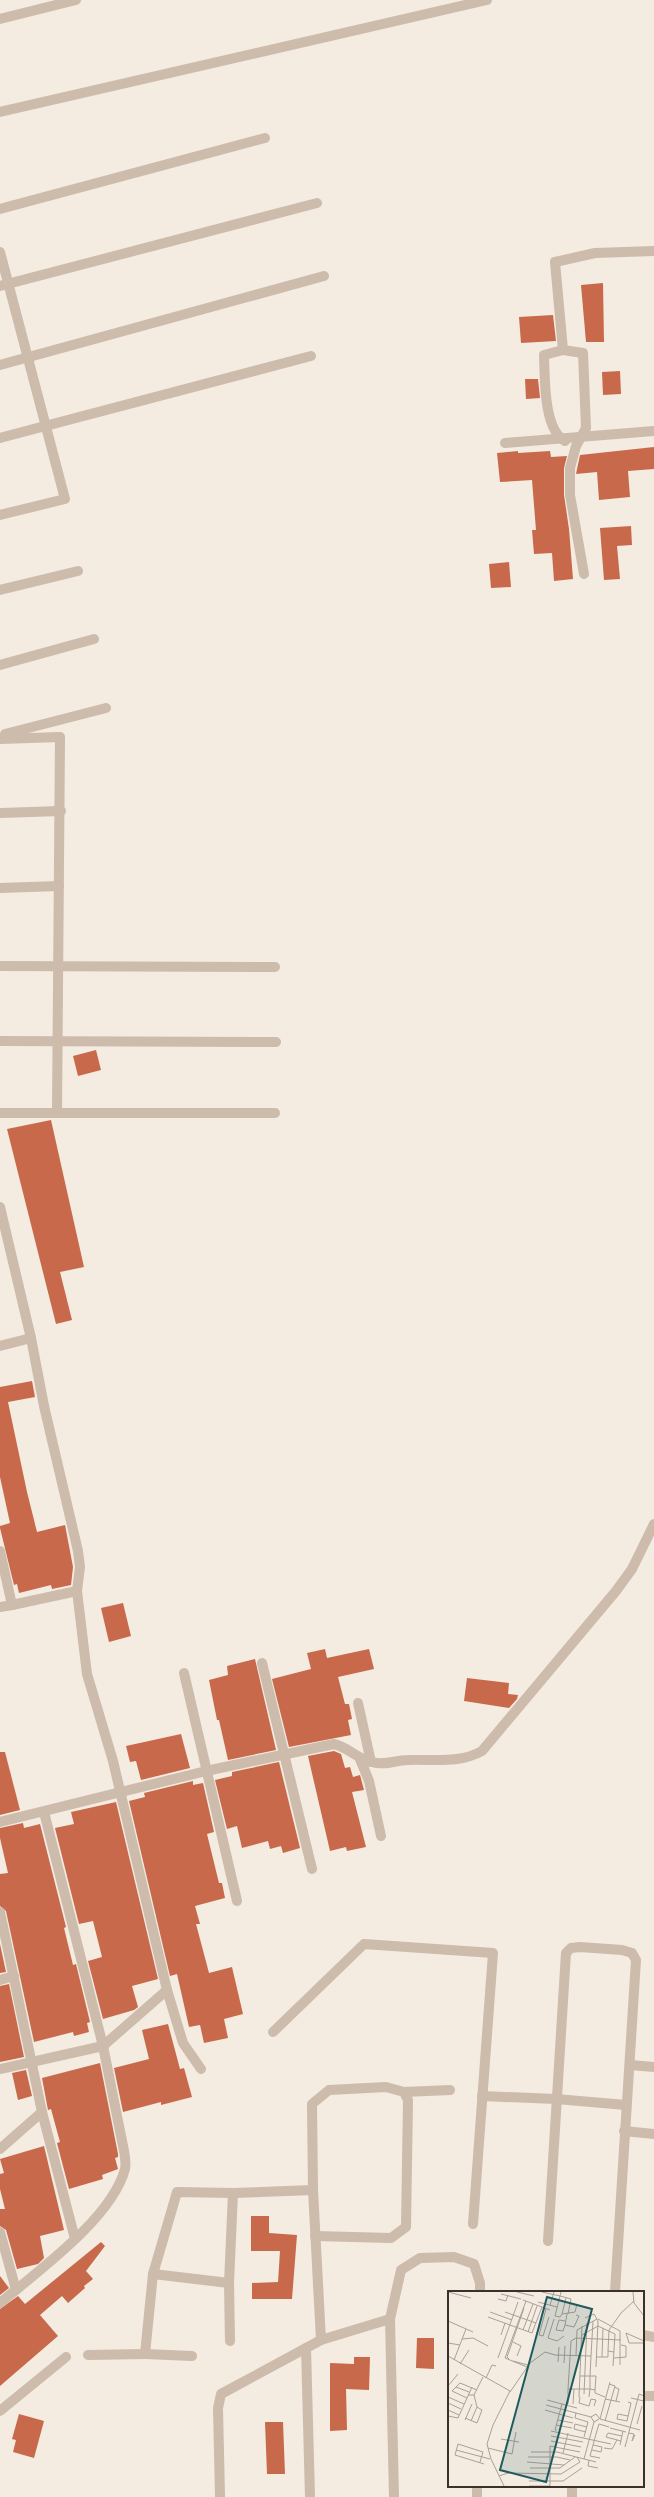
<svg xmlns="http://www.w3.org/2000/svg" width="654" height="2497" viewBox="0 0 654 2497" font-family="Quicksand,sans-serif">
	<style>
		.building { fill: #c8694b }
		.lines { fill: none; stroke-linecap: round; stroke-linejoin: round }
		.minor { stroke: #cdbbac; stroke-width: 10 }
		.inset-road { fill: none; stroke: #aaa098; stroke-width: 1 }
		.view { fill: #1f5a5e; fill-opacity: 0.15; stroke: #1f5a5e; stroke-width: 2 }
		.inset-edge { fill: none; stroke: #3b302b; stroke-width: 2 }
	</style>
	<rect width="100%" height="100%" fill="#f4ebe1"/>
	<g class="building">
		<path d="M 603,283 L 604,342 L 586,342 L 581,285 Z"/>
		<path d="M 553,315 L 556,341 L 521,343 L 519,317 Z"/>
		<path d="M 620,371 L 621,394 L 603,395 L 602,372 Z"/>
		<path d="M 525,379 L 538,379 L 540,398 L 526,399 Z"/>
		<path d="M 654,447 L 654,469 L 628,471 L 630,497 L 599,500 L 597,472 L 576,474 L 580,455 Z"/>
		<path d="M 518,451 L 518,453 L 550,451 L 551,457 L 567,456 L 564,468 L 564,495 L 569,529 L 573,579 L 554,581 L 552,553 L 534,554 L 532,530 L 536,530 L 532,480 L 500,482 L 497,453 Z"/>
		<path d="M 631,526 L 632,545 L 617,546 L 620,579 L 604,580 L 600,528 Z"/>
		<path d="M 509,562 L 511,587 L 491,588 L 489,564 Z"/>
		<path d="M 96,1050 L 101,1070 L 78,1076 L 73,1056 Z"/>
		<path d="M 51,1120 L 84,1267 L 60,1272 L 72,1320 L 56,1324 L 7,1129 Z"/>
		<path d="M 32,1381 L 35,1397 L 8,1402 L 27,1492 L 37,1532 L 65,1525 L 73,1567 L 71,1585 L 52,1589 L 51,1585 L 19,1593 L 17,1584 L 14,1585 L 0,1528 L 0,1526 L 10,1523 L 0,1477 L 0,1387 Z"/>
		<path d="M 123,1603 L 131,1636 L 109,1642 L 101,1608 Z"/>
		<path d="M 325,1649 L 327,1658 L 369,1649 L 374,1669 L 338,1677 L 345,1704 L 349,1704 L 352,1719 L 348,1720 L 351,1735 L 289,1747 L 272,1679 L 311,1669 L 307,1653 Z"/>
		<path d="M 255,1659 L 276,1750 L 228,1760 L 219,1720 L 217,1720 L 209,1680 L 228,1675 L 227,1666 Z"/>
		<path d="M 467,1678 L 509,1683 L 508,1694 L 518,1695 L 517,1699 L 509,1708 L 464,1701 Z"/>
		<path d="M 181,1734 L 190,1768 L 141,1780 L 136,1761 L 130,1762 L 126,1746 Z"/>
		<path d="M 334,1751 L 341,1754 L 345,1768 L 350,1767 L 353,1777 L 360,1775 L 364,1790 L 352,1792 L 366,1847 L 347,1851 L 346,1847 L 330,1851 L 308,1756 Z"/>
		<path d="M 0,1752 L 5,1752 L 20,1810 L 0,1815 Z"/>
		<path d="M 279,1762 L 300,1848 L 283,1853 L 281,1846 L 270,1849 L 268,1841 L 242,1848 L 237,1826 L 227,1829 L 215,1780 L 232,1776 L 232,1772 Z"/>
		<path d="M 193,1781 L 193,1785 L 203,1783 L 214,1832 L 207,1834 L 219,1883 L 222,1883 L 225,1898 L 195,1906 L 200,1924 L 196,1924 L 209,1973 L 232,1967 L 243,2014 L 224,2019 L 228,2038 L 204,2043 L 200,2025 L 189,2027 L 177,1974 L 170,1976 L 129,1801 L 145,1797 L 144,1793 Z"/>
		<path d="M 116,1802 L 158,1979 L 132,1986 L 138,2007 L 134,2010 L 103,2019 L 88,1961 L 102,1957 L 93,1921 L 79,1924 L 55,1828 L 74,1824 L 71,1812 Z"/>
		<path d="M 23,1823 L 24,1828 L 40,1824 L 66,1927 L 64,1928 L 73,1965 L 76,1964 L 90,2022 L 87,2023 L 89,2032 L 74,2036 L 73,2032 L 34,2042 L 6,1911 L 0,1906 L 0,1874 L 8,1873 L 0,1838 L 0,1828 Z"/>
		<path d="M 0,1944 L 6,1972 L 0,1973 Z"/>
		<path d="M 9,1984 L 24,2057 L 0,2062 L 0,1986 Z"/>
		<path d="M 168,2024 L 180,2069 L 184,2068 L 192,2097 L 161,2105 L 161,2102 L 123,2112 L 114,2068 L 149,2059 L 142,2030 Z"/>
		<path d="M 100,2063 L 118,2154 L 118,2157 L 115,2158 L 118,2169 L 102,2175 L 103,2179 L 69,2189 L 57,2143 L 60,2142 L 51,2109 L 48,2110 L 42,2078 Z"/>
		<path d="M 26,2070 L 32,2096 L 18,2100 L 12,2073 Z"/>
		<path d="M 44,2146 L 64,2230 L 40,2236 L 44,2258 L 38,2264 L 17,2269 L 6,2230 L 0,2226 L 0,2209 L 5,2209 L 0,2189 L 0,2174 L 4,2173 L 0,2159 Z"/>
		<path d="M 251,2216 L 269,2216 L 269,2233 L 297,2235 L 292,2299 L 252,2299 L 252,2283 L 278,2282 L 280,2251 L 251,2251 Z"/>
		<path d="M 101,2242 L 105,2246 L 86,2271 L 93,2279 L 84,2286 L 85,2288 L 68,2303 L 62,2296 L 40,2315 L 58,2336 L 0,2386 L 0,2309 L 18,2296 L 25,2304 Z"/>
		<path d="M 0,2276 L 9,2288 L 0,2295 Z"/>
		<path d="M 417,2338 L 434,2338 L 434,2369 L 416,2368 Z"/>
		<path d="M 354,2357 L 370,2357 L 369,2390 L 346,2389 L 347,2430 L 330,2431 L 330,2363 L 354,2364 Z"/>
		<path d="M 19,2414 L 44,2421 L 34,2458 L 13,2452 L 16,2440 L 12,2439 Z"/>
		<path d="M 265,2422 L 283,2422 L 285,2474 L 267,2474 Z"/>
	</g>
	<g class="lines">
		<g class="minor">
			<path d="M 0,19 L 76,0"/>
			<path d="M 0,112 L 487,0"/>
			<path d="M 0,209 L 265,138"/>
			<path d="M 0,252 L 65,499 L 0,515"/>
			<path d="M 0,286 L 317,203"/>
			<path d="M 563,350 L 544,355 C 545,377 543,429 565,441"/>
			<path d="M 0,365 L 324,276"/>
			<path d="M 0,438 L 311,356"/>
			<path d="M 505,443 L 654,431"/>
			<path d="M 584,574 L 570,495 L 570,468 L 576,446 L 586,428 L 583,353 L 563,350 L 555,262 L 595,253 L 654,251"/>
			<path d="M 0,590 L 78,571"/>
			<path d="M 0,665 L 94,639"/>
			<path d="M 5,734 L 106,708"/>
			<path d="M 0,739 L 60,737 L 57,1113"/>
			<path d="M 0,813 L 61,811"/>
			<path d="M 0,888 L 59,886"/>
			<path d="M 0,966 L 275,967"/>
			<path d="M 0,1041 L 276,1042"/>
			<path d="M 0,1113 L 275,1113"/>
			<path d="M 0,1207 L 31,1338 L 0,1346"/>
			<path d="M 0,1551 L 12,1605 L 0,1607"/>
			<path d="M 12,1605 L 77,1591"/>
			<path d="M 262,1663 L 312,1869"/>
			<path d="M 184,1673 L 237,1901"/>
			<path d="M 358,1703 L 371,1762"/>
			<path d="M 360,1759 L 369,1781 L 381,1836"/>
			<path d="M 0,1822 L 206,1771 L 334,1744 C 348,1747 357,1759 372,1762 C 385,1766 395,1760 408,1760 C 433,1759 459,1764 482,1751 L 616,1591 L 632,1569 L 654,1524"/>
			<path d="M 0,1912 L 42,2112 L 75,2239"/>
			<path d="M 0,1980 L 14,1976"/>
			<path d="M 167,1990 L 183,2043 L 201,2069"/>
			<path d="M 273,2032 L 364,1944 L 493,1953 L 473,2224"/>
			<path d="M 630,2065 L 654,2067"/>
			<path d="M 0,2069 L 103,2046 L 167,1990 L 113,1761 L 87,1674 L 77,1591 L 80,1567 L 78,1551 L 44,1406 L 31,1338"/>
			<path d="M 404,2092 L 450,2090"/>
			<path d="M 482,2096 L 556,2099 L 626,2105"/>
			<path d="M 624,2131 L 654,2134"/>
			<path d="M 0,2149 L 42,2112"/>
			<path d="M 313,2190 L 312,2104 L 329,2090 L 386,2087 L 404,2092 L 408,2100 L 406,2227 L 391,2238 L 315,2236"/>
			<path d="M 0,2232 L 16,2290"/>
			<path d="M 548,2241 L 566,1953 L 571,1948 L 580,1947 L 622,1950 L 632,1953 L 636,1960 L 615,2292"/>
			<path d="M 153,2274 L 229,2283"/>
			<path d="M 0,2303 C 38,2271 112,2218 125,2169 C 126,2164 125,2156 124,2151 L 103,2046 L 44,1812"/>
			<path d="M 390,2319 L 401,2270 L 420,2258 L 454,2257 L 474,2264 L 480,2283 L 480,2292"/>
			<path d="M 643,2335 L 654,2337"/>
			<path d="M 230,2341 L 229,2283 L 233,2193"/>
			<path d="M 306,2348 L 310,2497"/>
			<path d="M 88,2355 L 145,2354"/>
			<path d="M 192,2356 L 145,2354 L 153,2274 L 177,2192 L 233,2193 L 313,2190 L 321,2340"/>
			<path d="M 643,2396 L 654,2396"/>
			<path d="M 0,2411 L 66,2357"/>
			<path d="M 220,2497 L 218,2408 L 221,2394 L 321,2340 L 390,2319 L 394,2497"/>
			<path d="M 477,2497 L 477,2486"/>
			<path d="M 572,2497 L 572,2486"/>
		</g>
	</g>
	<g transform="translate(448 2291)">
		<rect width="196" height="196" fill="#f4ebe1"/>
		<path class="inset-road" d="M 0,1 L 23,7M 69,1 L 86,5M 94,1 L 112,5 L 107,25 L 112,26 L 114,23M 113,1 L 112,5 L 123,8 L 120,23M 185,1 L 186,12 L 196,25M 53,3 L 73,8M 118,7 L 114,23 L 127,21 L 129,13M 50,8 L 58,10 L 60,4M 75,9 L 102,19M 78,10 L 57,67 L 79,76M 90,11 L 109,16M 102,14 L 106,1M 98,18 L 91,44 L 95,45 L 101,26M 42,21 L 64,29M 57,21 L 88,32M 119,23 L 117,34 L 126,36 L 131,25 L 128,24M 40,26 L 84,42 L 94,16M 137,27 L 146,23 L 150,30 L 148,76M 106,28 L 100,47 L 109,50 L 116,45M 150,28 L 172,40 L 172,74M 0,30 L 25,41M 117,34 L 115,40 L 108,39 L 111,29 L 117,30M 75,39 L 85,13M 161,39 L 173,22 L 186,10M 161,39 L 160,60 L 166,61M 80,41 L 89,15M 53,44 L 57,32M 134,44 L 150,35 L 167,43 L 165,75M 14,48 L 25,47 L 40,55M 196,50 L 178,42 L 181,52 L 196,52M 65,51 L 73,55 L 69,65M 0,52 L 12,54M 0,65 L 62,100 L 45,134 L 39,153 L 43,168 L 56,195M 128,65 L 129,39 L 149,28M 143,65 L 145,30M 148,66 L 160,66 L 160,60M 154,66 L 155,37M 50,67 L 70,11M 166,67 L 178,66 L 178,55 L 173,54M 61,68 L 59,66 L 76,17M 6,69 L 18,38M 65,70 L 80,74M 110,71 L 111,56M 116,72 L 117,55M 12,73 L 21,59M 38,87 L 44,74 L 48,75M 0,95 L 10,83M 8,96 L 21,101M 166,96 L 171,98 L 168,110M 120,98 L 123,50 L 128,47 L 173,49M 147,99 L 147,102 L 157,106M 62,101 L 82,72 L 97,61 L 107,64 L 143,65 L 142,85 L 132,85M 136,103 L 139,32M 20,104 L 26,104 L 35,86M 0,106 L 16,113M 131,106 L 134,35M 132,106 L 131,112 L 141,115 L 143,108 L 148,109 L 146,115M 19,107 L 4,100 L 12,92 L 29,99M 183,107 L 196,110M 157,108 L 172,111M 99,109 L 129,117M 180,111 L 183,112 L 179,130 L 169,128 L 170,123 L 180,125M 0,112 L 13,118M 120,113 L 120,98 L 142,98 L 147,99 L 148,85 L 142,85 L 142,98 L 141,106M 125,113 L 126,98M 98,114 L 128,122M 0,119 L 11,124M 97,119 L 125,127M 0,125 L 10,127 L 24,96M 17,127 L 29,132 L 34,119 L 29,116M 151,128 L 146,131 L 143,126 L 148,123 L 152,128 L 192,139M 152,128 L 162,91M 17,129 L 24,113M 110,129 L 125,132M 23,130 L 29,116 L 26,104M 157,130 L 167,95 L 161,93M 189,133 L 194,115M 108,134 L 124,137M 162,137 L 178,141M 109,139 L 107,139 L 114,113M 103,140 L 163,153M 138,141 L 126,138 L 127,133 L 139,136M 181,142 L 186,143 L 184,150 L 187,144M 103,145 L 135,151M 136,146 L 140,131 L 127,127 L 128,122 L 143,126M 53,148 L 71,151M 103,150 L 133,156M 173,150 L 158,146 L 160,142 L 174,145M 172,154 L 175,140M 177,156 L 191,103 L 196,105M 40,157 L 64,163 L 68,141M 156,157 L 164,158 L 169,149M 8,159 L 42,168M 144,159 L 153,161 L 154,156 L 145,154M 83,161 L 109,161 L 148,171M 115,162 L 120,142M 80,166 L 109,166 L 122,169M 152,167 L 142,165 L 148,143 L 151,133 L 161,136M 136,168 L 146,131M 141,169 L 140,175 L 150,177M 32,171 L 35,161 L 10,153 L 7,164 L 36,173M 79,171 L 116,174M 82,177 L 112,177 L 127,166M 51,185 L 60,182 L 113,183 L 132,171 L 129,166M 81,190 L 115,190 L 134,177M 81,195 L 102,195M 102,195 L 102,155 L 132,161"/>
		<path class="view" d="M 99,6 L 144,18 L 98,191 L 52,179 Z"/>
		<rect width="196" height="196" class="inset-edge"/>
	</g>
</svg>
